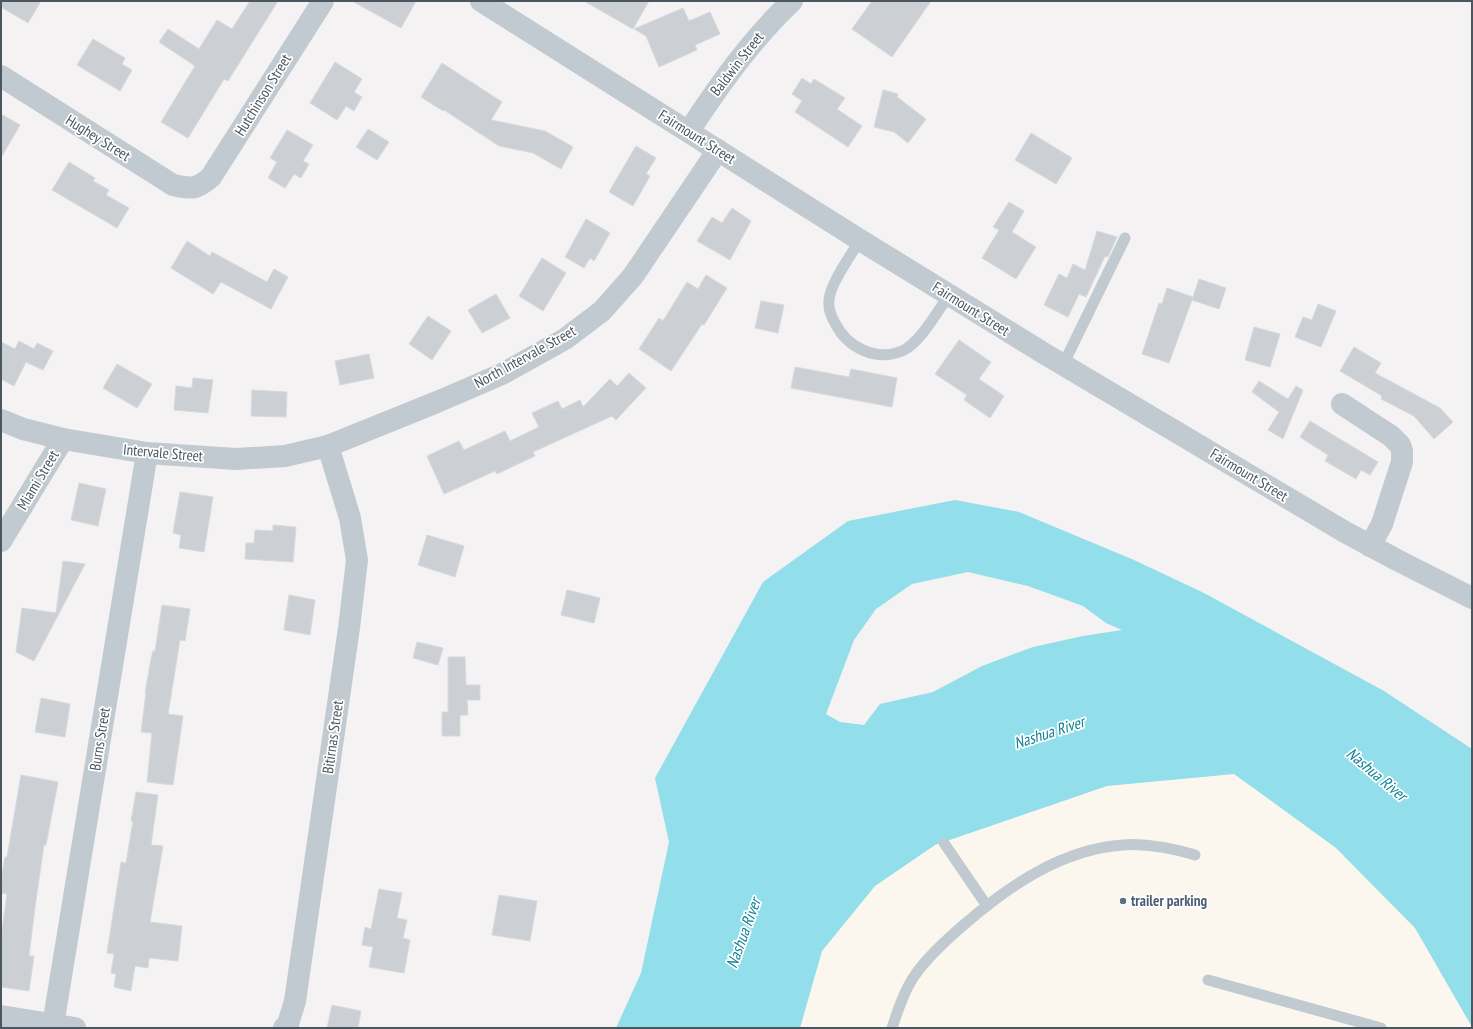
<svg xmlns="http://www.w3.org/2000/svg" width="1473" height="1029" viewBox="0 0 1473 1029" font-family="'PT Sans Narrow',sans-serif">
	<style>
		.commercial { fill: #fcf7ee }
		.water { fill: #92deea; fill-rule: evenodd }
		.building { fill: #ccd0d4; stroke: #d7d9dd }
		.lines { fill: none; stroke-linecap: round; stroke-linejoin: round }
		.lane { stroke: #c1cad0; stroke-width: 11 }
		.street { stroke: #c1cad0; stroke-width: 22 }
		.service-dot { fill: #5c6f8a; stroke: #fff; stroke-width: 1.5 }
		.labels { text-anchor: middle; stroke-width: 3.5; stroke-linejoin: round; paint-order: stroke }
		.street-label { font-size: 15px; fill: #4a575f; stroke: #fff }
		.service-label { font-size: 15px; font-weight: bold; fill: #4e5e75; stroke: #fff; text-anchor: start }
		.water-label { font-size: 16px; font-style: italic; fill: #118295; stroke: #fff }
	</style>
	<rect width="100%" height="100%" fill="#f4f2f2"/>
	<path class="commercial" d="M 1235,774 L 1336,848 L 1415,928 L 1472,1028 L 800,1028 L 822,951 L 875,886 L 935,845 L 1107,786 Z"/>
	<path class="water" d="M 955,500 L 1019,512 L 1134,560 L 1204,593 L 1384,691 L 1472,749 L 1472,1027 L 1415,928 L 1336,848 L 1234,774 L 1107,786 L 935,845 L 875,886 L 822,951 L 800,1028 L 616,1028 L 641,973 L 669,842 L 655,778 L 763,582 L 848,521 ZM 968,572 L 1028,586 L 1083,606 L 1106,623 L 1122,630 L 1083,636 L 1033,647 L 982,666 L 933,692 L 880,704 L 864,725 L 840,722 L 826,714 L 854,640 L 876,609 L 912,584 Z"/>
	<g class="building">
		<path d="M 1,1 L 41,1 L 28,23 L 1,7 Z"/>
		<path d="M 250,1 L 278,1 L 228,81 L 224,79 L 188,138 L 161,122 L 195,66 L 159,42 L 168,29 L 199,49 L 217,20 L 232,29 Z"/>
		<path d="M 352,1 L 416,1 L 401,28 Z"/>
		<path d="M 584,1 L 649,1 L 633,29 Z"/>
		<path d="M 872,1 L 931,1 L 892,57 L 852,29 Z"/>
		<path d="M 683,8 L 689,21 L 710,12 L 720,34 L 695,45 L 697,50 L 659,67 L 646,36 L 634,29 Z"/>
		<path d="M 93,39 L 125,58 L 122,64 L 132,70 L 120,91 L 77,65 Z"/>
		<path d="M 335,62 L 362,79 L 354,92 L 362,97 L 354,111 L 346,106 L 337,120 L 310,103 Z"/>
		<path d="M 442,63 L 502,102 L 491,120 L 545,131 L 573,147 L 561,169 L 533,153 L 499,146 L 444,110 L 443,111 L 421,97 Z"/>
		<path d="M 802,78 L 811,84 L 814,79 L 845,98 L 837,109 L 862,126 L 848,147 L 795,112 L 802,101 L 792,94 Z"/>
		<path d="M 883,90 L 898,94 L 897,97 L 926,119 L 908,143 L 894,132 L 874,127 Z"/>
		<path d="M 1,114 L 20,125 L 1,158 Z"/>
		<path d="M 368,129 L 389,142 L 377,160 L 356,147 Z"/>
		<path d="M 287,130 L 313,145 L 303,161 L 309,164 L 301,178 L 294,174 L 285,188 L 268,178 L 277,162 L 270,158 Z"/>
		<path d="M 1031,133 L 1072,158 L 1056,184 L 1015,160 Z"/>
		<path d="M 636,146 L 656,158 L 646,174 L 650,176 L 633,206 L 609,192 Z"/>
		<path d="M 69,162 L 95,178 L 93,181 L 109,190 L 106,195 L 129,208 L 117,228 L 52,190 Z"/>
		<path d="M 1009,202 L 1024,211 L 1012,232 L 1036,247 L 1016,279 L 982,258 L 999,230 L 993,227 Z"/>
		<path d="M 732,208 L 751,221 L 730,260 L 697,241 L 712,217 L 722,223 Z"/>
		<path d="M 586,219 L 610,233 L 594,261 L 590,258 L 584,268 L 565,257 Z"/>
		<path d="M 1097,231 L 1117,237 L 1108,257 L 1105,256 L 1086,297 L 1079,294 L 1068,317 L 1044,305 L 1059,274 L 1067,278 L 1073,264 L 1085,270 Z"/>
		<path d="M 187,241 L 210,256 L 212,252 L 267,282 L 274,269 L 288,277 L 271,309 L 221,282 L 213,294 L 171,268 Z"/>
		<path d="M 542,258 L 566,273 L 543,311 L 519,296 Z"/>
		<path d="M 706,275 L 727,288 L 704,325 L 702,324 L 671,371 L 639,349 L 659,318 L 663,321 L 687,282 L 698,289 Z"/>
		<path d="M 1199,279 L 1226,288 L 1219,309 L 1192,300 Z"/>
		<path d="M 1167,288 L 1193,297 L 1169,363 L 1142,354 L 1159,303 L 1162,304 Z"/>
		<path d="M 496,294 L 510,318 L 482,333 L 468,310 Z"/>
		<path d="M 761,301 L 784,305 L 778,333 L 755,328 Z"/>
		<path d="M 1318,304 L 1336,311 L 1321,347 L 1295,337 L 1303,317 L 1312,320 Z"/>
		<path d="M 428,316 L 451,331 L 432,360 L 409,344 Z"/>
		<path d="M 1254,327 L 1280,334 L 1270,367 L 1245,360 Z"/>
		<path d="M 959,340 L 991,362 L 979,379 L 1004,396 L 990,418 L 964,400 L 967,395 L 935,374 Z"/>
		<path d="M 19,341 L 34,349 L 37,343 L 53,351 L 43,370 L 26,362 L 14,386 L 1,379 L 1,342 L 15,349 Z"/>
		<path d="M 1354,347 L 1381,363 L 1375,373 L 1440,408 L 1453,422 L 1434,439 L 1414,416 L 1381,399 L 1382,396 L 1340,371 Z"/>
		<path d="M 369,354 L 374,378 L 340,385 L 335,361 Z"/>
		<path d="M 117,364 L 152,384 L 137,408 L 103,388 Z"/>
		<path d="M 795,367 L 849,377 L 851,369 L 897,378 L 892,407 L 791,388 Z"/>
		<path d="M 629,373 L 646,388 L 616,420 L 612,416 L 533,452 L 535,456 L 497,474 L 495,471 L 444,494 L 427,456 L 459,441 L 464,450 L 505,431 L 510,441 L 539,427 L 532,413 L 558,401 L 562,409 L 580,400 L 583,407 L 610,379 L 617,386 Z"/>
		<path d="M 193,378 L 213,380 L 208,413 L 174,410 L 176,386 L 192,388 Z"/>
		<path d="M 1259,381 L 1288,399 L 1296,386 L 1303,390 L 1283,439 L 1268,430 L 1279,412 L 1252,392 Z"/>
		<path d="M 252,390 L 287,392 L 286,417 L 251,416 Z"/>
		<path d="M 1310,421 L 1378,462 L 1370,475 L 1361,470 L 1356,479 L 1325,461 L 1328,455 L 1300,437 Z"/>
		<path d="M 79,483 L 106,489 L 98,526 L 71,520 Z"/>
		<path d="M 180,492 L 213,497 L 204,552 L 179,548 L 181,535 L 173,533 Z"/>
		<path d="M 273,525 L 296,527 L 293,562 L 245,559 L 246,543 L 254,543 L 255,530 L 273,531 Z"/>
		<path d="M 427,535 L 464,546 L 455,577 L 418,565 Z"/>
		<path d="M 63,561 L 85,564 L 34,661 L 16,652 L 22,608 L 56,613 Z"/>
		<path d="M 567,590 L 600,598 L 594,623 L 561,615 Z"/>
		<path d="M 289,595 L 315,600 L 310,635 L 284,630 Z"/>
		<path d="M 162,605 L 190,609 L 185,641 L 180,640 L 168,714 L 183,716 L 173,785 L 147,782 L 152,733 L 141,732 L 146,693 L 145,693 L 151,659 L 153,651 L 155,651 Z"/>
		<path d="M 417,642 L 443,648 L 438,665 L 413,658 Z"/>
		<path d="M 448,657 L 465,657 L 466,685 L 480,685 L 480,700 L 467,700 L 468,715 L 460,715 L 460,736 L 442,736 L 442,712 L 448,712 Z"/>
		<path d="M 41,698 L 70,704 L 65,737 L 35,732 Z"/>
		<path d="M 21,775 L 58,782 L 46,845 L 44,845 L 35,907 L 29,956 L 34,956 L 29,991 L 1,987 L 1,938 L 7,894 L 1,893 L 1,880 L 5,857 L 7,857 Z"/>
		<path d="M 136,792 L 158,795 L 151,845 L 163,846 L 150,922 L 182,926 L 178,961 L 149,958 L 148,968 L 135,966 L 131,991 L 114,987 L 116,974 L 111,973 L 114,954 L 107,953 L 121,862 L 126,863 L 133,821 L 131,821 Z"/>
		<path d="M 379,889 L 402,893 L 397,918 L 407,920 L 403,938 L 410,940 L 404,973 L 369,967 L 373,947 L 362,945 L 365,927 L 371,929 Z"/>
		<path d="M 499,895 L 537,901 L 530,941 L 492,935 Z"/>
		<path d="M 332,1005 L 361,1011 L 358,1028 L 327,1028 Z"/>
	</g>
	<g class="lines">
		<g class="lane">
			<path d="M 860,240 C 851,255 830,284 829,300 C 828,308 831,316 835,323 C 847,347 875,362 902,351 C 920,343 937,312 949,295"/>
			<path d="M 1063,365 L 1125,238"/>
			<path d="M 944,843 L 987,906"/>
			<path d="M 1208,980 L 1381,1028"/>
			<path d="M 892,1028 C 898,1010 904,991 915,975 C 929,955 947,939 966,923 C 1010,885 1063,849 1123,845 C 1148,843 1171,848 1195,855"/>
		</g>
		<g class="street">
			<path d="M 481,1 L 860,240 L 1045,354 L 1345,532 L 1397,560 L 1472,598"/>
			<path d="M 1,76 L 173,185 C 192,189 196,190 211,177 L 323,1"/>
			<path d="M 689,131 C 720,84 751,40 792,1"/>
			<path d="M 1342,404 L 1391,436 L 1400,445 L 1402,451 L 1402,462 L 1382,524 L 1370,546"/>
			<path d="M 1,420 L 23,429 L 63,439 L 147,453 L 236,459 L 285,456 L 328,446 L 437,402 L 502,374 L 565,339 L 602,311 L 633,276 L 718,150"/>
			<path d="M 1,541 L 63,439"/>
			<path d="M 1,1016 L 75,1028"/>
			<path d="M 53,1025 L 147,453"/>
			<path d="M 284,1028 L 288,1024 L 295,1001 L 349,628 L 357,560 L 350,518 L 328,446"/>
		</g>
	</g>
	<circle class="service-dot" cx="1123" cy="901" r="4"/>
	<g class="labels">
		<g class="street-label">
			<text transform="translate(737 64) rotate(-52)" y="5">Baldwin Street</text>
			<text transform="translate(263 95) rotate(-58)" y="5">Hutchinson Street</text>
			<text transform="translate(697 137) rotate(32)" y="5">Fairmount Street</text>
			<text transform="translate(98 138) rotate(32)" y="5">Hughey Street</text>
			<text transform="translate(971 309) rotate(32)" y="5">Fairmount Street</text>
			<text transform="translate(525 357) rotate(-29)" y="5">North Intervale Street</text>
			<text transform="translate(163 453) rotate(5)" y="5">Intervale Street</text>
			<text transform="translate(1249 475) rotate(31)" y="5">Fairmount Street</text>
			<text transform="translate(38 480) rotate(-59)" y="5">Miami Street</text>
			<text transform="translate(333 737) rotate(-82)" y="5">Bitirnas Street</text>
			<text transform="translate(100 739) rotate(-81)" y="5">Burns Street</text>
		</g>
		<g class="service-label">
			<text x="1131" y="906">trailer parking</text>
		</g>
		<g class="water-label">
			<text transform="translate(1049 732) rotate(-18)" y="6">Nashua River</text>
			<text transform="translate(1377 774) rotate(40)" y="6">Nashua River</text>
			<text transform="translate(743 933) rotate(-70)" y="6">Nashua River</text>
		</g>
	</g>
	<rect width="1473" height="1029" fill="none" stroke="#4a575f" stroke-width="4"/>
</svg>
